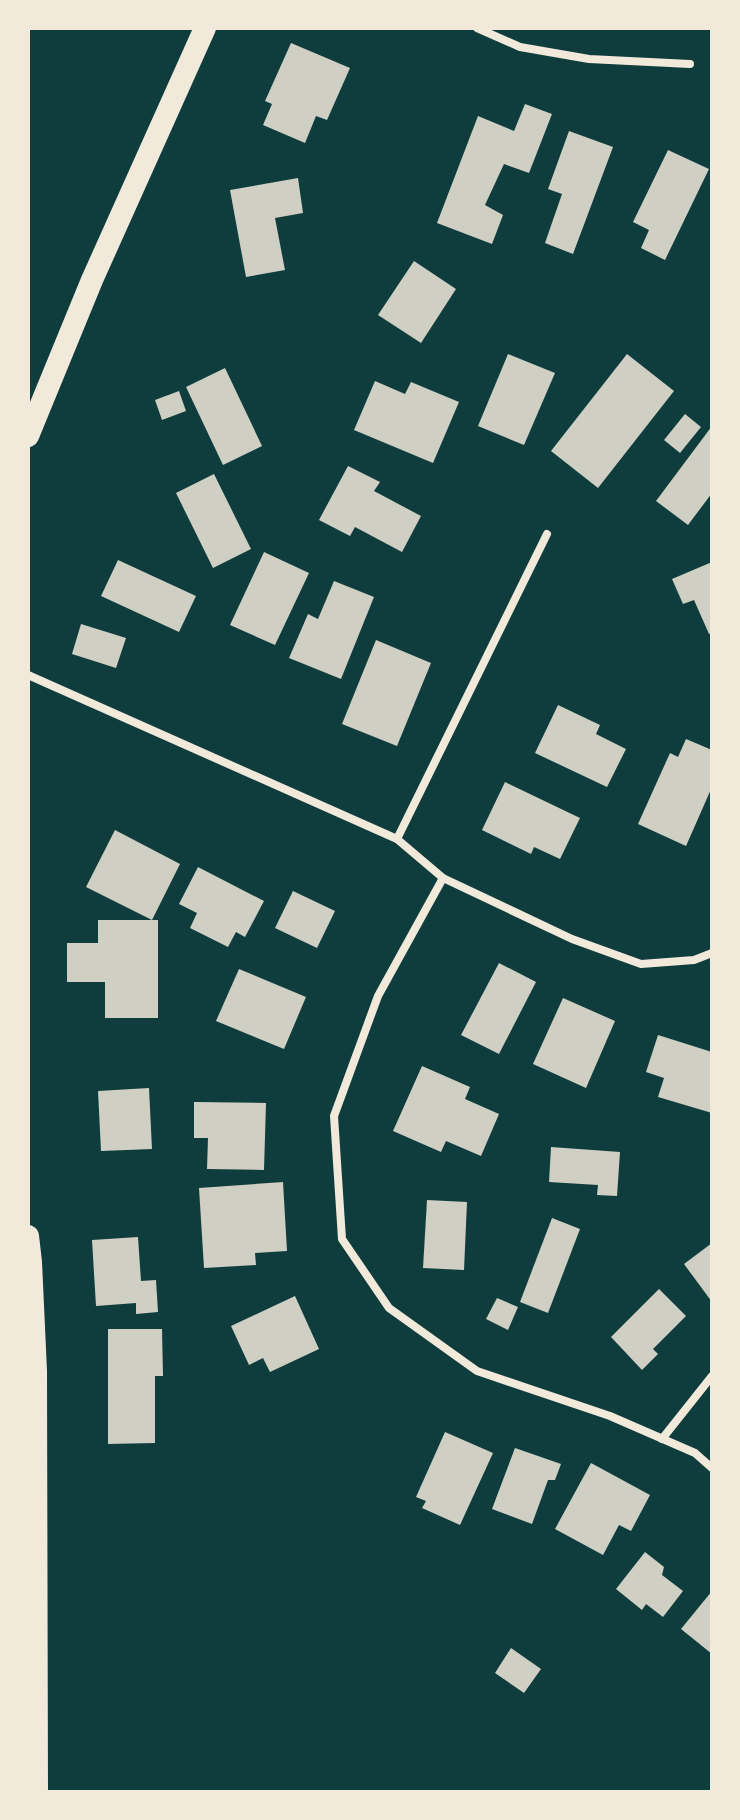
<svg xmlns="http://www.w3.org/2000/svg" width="740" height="1820" viewBox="0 0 740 1820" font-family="'Fira Sans Condensed',sans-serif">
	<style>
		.building { fill: #cfcfc3 }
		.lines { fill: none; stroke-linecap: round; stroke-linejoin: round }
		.minor { stroke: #f1e9da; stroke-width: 8 }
		.trunk { stroke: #f1e9da; stroke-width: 22 }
	</style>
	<rect width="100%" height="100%" fill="#0f3d3e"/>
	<g class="building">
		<path d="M 291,43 L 350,68 L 327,120 L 316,116 L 305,143 L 263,125 L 272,104 L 265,101 Z"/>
		<path d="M 525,104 L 552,114 L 529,173 L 504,164 L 485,205 L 503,215 L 492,244 L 437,223 L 478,116 L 514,131 Z"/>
		<path d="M 569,131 L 613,147 L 573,254 L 545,243 L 562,194 L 548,189 Z"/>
		<path d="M 668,150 L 709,169 L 665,260 L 641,248 L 649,230 L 633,222 Z"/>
		<path d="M 298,178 L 303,213 L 275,218 L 285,270 L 246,277 L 230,190 Z"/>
		<path d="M 414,261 L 456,289 L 421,343 L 378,315 Z"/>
		<path d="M 508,354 L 555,373 L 524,445 L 478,426 Z"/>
		<path d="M 627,354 L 674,391 L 598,488 L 551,451 Z"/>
		<path d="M 225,368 L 262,446 L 223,465 L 186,387 Z"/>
		<path d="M 375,381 L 405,394 L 411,382 L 459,402 L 433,463 L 354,430 Z"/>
		<path d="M 179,391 L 186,411 L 162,420 L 155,400 Z"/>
		<path d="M 685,414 L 701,427 L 680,453 L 664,440 Z"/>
		<path d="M 712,426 L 712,493 L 688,525 L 656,501 Z"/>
		<path d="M 348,466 L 380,482 L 374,491 L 421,516 L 402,552 L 355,527 L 350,536 L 319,520 Z"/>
		<path d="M 214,474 L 251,549 L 213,568 L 176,493 Z"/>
		<path d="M 264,552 L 309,573 L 275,645 L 230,625 Z"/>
		<path d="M 118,560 L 196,596 L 179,632 L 101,596 Z"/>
		<path d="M 712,562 L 712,633 L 709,634 L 694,600 L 683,604 L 672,579 Z"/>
		<path d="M 334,581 L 374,597 L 341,679 L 289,658 L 308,614 L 318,619 Z"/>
		<path d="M 81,624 L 126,638 L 116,668 L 72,654 Z"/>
		<path d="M 376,640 L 431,663 L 397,746 L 342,724 Z"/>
		<path d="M 558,705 L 600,725 L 596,734 L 626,749 L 607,787 L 535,753 Z"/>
		<path d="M 686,739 L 712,750 L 712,787 L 686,846 L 638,824 L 670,753 L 678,757 Z"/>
		<path d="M 505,782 L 580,818 L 560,859 L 534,847 L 531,854 L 482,830 Z"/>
		<path d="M 115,830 L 180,864 L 152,920 L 158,920 L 158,1018 L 105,1018 L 105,982 L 67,982 L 67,943 L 98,943 L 98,920 L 152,920 L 86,887 Z"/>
		<path d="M 198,867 L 264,901 L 245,937 L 236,932 L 228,947 L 190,928 L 197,913 L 179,904 Z"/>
		<path d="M 293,891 L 335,911 L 317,948 L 275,928 Z"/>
		<path d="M 499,963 L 536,982 L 499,1054 L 461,1035 Z"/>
		<path d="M 239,969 L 306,997 L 284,1049 L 216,1021 Z"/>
		<path d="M 563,998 L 615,1021 L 586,1088 L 533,1064 Z"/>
		<path d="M 658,1035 L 712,1052 L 712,1113 L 658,1097 L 664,1078 L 646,1072 Z"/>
		<path d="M 422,1066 L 470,1087 L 465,1099 L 499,1114 L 481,1156 L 446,1141 L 441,1152 L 393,1131 Z"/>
		<path d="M 149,1088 L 152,1149 L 101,1151 L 98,1091 Z"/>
		<path d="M 194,1102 L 266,1103 L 264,1170 L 207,1169 L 208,1138 L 194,1138 Z"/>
		<path d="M 551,1147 L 620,1152 L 617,1196 L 597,1195 L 598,1185 L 549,1182 Z"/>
		<path d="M 283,1182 L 287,1251 L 255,1253 L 256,1265 L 204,1268 L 199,1188 Z"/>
		<path d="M 427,1200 L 467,1202 L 464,1270 L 423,1268 Z"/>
		<path d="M 552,1218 L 580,1229 L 548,1313 L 520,1302 Z"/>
		<path d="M 138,1237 L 141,1281 L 156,1280 L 158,1312 L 136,1314 L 136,1303 L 96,1306 L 92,1240 Z"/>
		<path d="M 712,1243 L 712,1302 L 684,1264 Z"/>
		<path d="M 659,1289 L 686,1316 L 653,1349 L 658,1354 L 642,1370 L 611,1337 Z"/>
		<path d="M 295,1296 L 319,1349 L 270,1372 L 263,1358 L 249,1365 L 231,1326 Z"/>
		<path d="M 497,1298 L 518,1307 L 508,1330 L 486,1319 Z"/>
		<path d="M 108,1329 L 162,1329 L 163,1376 L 155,1376 L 155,1443 L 108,1444 Z"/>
		<path d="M 445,1432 L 493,1453 L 460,1525 L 422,1508 L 426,1501 L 416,1497 Z"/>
		<path d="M 515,1448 L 561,1464 L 555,1480 L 548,1480 L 532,1524 L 492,1509 Z"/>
		<path d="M 591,1463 L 650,1495 L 631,1531 L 619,1525 L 603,1555 L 555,1529 Z"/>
		<path d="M 645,1552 L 664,1567 L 662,1575 L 683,1591 L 663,1617 L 646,1604 L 642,1610 L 616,1589 Z"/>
		<path d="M 712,1591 L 712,1654 L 681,1629 Z"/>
		<path d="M 511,1648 L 541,1669 L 524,1693 L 495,1673 Z"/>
	</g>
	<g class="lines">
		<g class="minor">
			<path d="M 477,28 L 520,47 L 589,59 L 690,64"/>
			<path d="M 28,675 L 397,839 L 443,878 L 572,939 L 641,964 L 694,960 L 712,953"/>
			<path d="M 397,839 L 547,534"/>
			<path d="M 443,878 L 378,996 L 334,1116 L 342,1239 L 389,1308 L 477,1371 L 610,1416 L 695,1453 L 712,1468"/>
			<path d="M 662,1439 L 712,1376"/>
		</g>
		<g class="trunk">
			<path d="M 28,436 L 92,280 L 205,28"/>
			<path d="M 28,1236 L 31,1262 L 36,1371 L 37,1792"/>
		</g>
	</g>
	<rect width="740" height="1820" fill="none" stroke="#f1e9da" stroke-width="60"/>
</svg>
